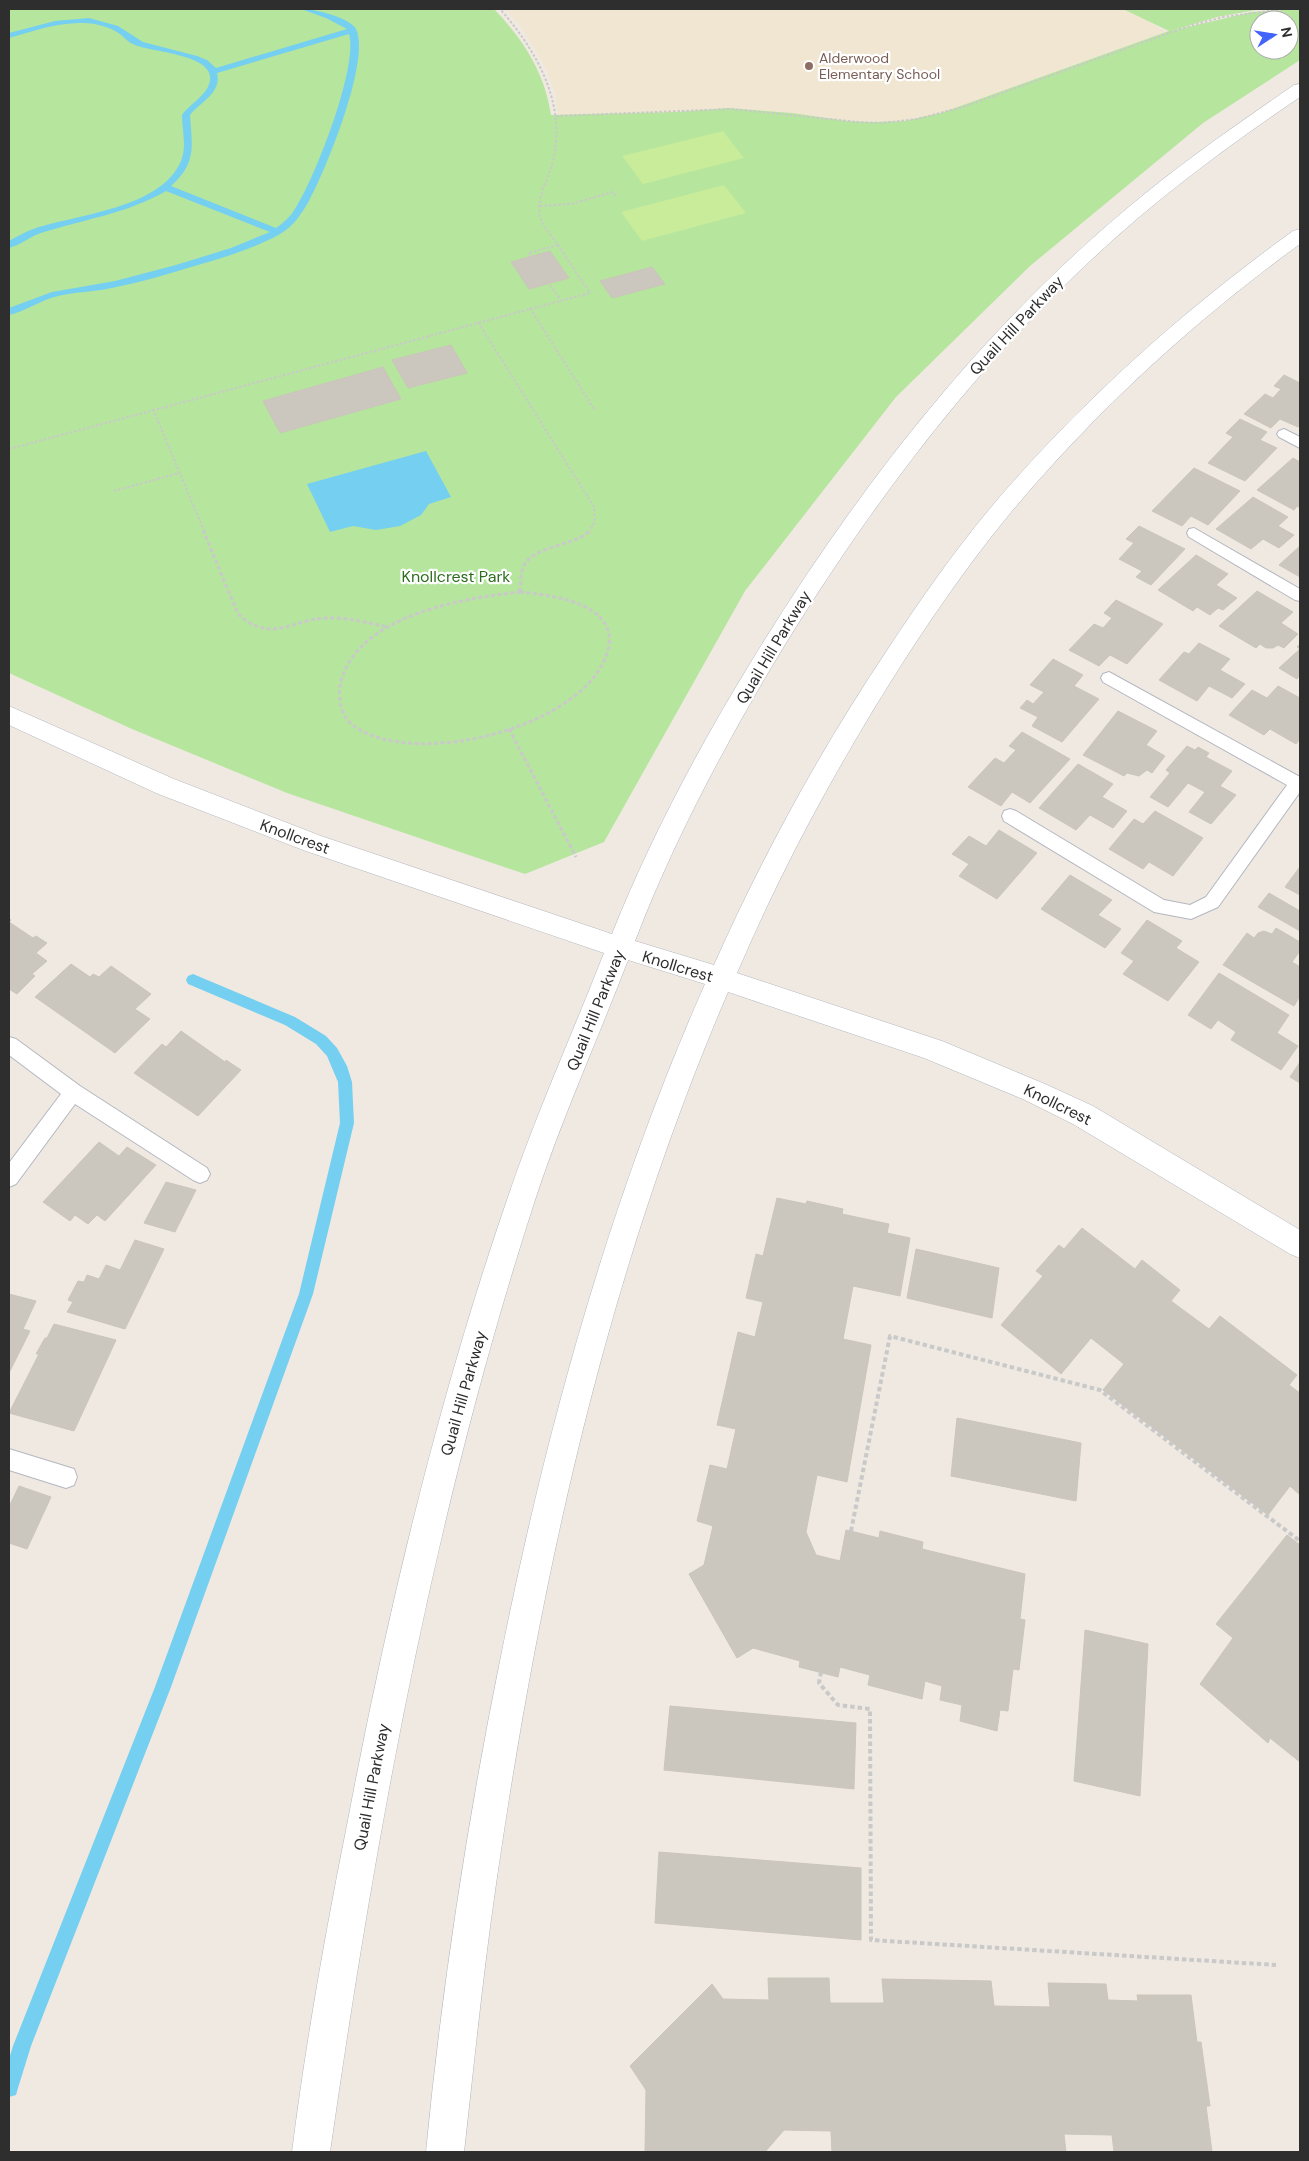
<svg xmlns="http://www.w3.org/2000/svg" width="1309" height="2161" viewBox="0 0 1309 2161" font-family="'DM Sans',sans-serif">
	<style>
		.education { fill: #f0e6d1 }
		.green { fill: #b6e59e; fill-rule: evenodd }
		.pitch { fill: #c9ec9a }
		.water { fill: #75cff0 }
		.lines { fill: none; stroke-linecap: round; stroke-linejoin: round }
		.stream { fill: #75cff0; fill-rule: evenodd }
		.building { fill: #cbc7bf; stroke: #cbc5ba }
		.lane-casing { stroke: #b4b7c1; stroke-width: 2 }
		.secondary-casing { stroke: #b4b7c1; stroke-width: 1 }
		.path-far2 { stroke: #c9c9c9; stroke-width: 2; stroke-dasharray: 2.5 2; stroke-linecap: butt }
		.path-far1 { stroke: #c9c9c9; stroke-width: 3; stroke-dasharray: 4 2.5; stroke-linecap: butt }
		.path { stroke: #c9c9c9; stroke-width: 4; stroke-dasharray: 4.5 3; stroke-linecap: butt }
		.lane { fill: #fff; fill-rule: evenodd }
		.secondary { fill: #fff; fill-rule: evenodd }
		.education-dot { fill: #8d6e63; stroke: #fff; stroke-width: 2 }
		.labels { text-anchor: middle; stroke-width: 4.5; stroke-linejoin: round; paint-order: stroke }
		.far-education-label { font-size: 14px; fill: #785e54; stroke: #fff; text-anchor: start }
		.street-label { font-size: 16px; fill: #2e2e2e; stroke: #fff }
		.park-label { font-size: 16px; fill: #2c6e1b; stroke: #fff }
	</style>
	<rect width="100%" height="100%" fill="#efe9e1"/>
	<path class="education" d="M 505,9 L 1128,9 L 1166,32 L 941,113 L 904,121 L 847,121 L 792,113 L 727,108 L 677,112 L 558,115 L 555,93 L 545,67 L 520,25 Z"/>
	<path class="green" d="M 9,9 L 494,9 C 523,39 545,73 551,115 L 677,112 L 727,108 L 792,113 L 847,121 L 871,122 L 904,121 L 941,113 L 1169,31 L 1123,9 L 1262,9 L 1217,17 L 1171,31 L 1252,12 L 1300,9 L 1300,60 L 1203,123 L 1030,266 L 896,397 L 745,591 L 604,842 L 525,874 L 287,793 L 132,729 L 9,673 ZM 1259,20 L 1289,20 L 1289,50 L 1259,50 Z"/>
	<g class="pitch">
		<path d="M 723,131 L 744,158 L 643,184 L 622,156 Z"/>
		<path d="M 724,185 L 746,213 L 642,241 L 621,212 Z"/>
	</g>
	<path class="water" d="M 426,451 L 451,497 L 429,504 L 421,515 L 400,526 L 376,530 L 353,526 L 330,532 L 307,484 Z"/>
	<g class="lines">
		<g class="stream">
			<path d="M 301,9 C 312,8 351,18 356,29 C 371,59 326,170 309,201 C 302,213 293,227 280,234 C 255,248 226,257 198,265 C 168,274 138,283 107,289 C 91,292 74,292 58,296 C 41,300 26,311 9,315 L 9,308 L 52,292 L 115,281 L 176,265 L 231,248 L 270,232 L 166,191 C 128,213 86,219 44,232 C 32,235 21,245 9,248 L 9,241 C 18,236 27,231 36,228 C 80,214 161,208 181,161 C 187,147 182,130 182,115 C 190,103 212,93 210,76 C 207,54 152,52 135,45 C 129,43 125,38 120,34 C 110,27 96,23 84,23 C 58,22 33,31 9,38 L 9,33 L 55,21 L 89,18 L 118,26 L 143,42 L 197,56 L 207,60 L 216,68 L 347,29 L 326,18 ZM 349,34 C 359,66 313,184 293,212 C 288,219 283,223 276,228 L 171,186 C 197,163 192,146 190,115 C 200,102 222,93 217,73 Z"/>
			<path d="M 193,974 L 295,1017 L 326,1036 L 337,1048 L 347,1066 L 352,1082 L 354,1123 L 313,1294 L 171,1687 L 31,2046 L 18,2088 L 16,2095 L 9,2097 L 9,2059 L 13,2046 L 155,1687 L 299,1294 L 340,1123 L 338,1082 L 327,1056 L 316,1044 L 285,1025 L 188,984 L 186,980 L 188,976 Z"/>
		</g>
	</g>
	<g class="building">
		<path d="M 550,251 L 569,278 L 529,289 L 511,262 Z"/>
		<path d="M 652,267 L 665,284 L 612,298 L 600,281 Z"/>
		<path d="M 451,345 L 467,373 L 408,388 L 392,360 Z"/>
		<path d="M 383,367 L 401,399 L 280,433 L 263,401 Z"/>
		<path d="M 1284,375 L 1300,383 L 1300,424 L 1298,427 L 1280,419 L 1271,428 L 1244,414 L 1265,394 L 1273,398 L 1281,389 L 1274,386 Z"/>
		<path d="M 1240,419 L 1267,432 L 1260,440 L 1277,448 L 1245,481 L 1208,463 L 1233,437 L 1226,433 Z"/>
		<path d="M 1293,458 L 1300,462 L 1300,508 L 1297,506 L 1294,510 L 1257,490 Z"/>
		<path d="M 1194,468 L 1240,491 L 1208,525 L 1191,516 L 1182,526 L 1152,511 Z"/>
		<path d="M 1253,497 L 1288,517 L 1278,526 L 1294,535 L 1279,548 L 1263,539 L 1251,549 L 1216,529 Z"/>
		<path d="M 1139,526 L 1185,549 L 1151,585 L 1136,577 L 1142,571 L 1119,559 L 1134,543 L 1126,539 Z"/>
		<path d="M 1300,546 L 1300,577 L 1279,565 Z"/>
		<path d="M 1196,555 L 1228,574 L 1216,585 L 1237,598 L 1223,610 L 1218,608 L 1210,615 L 1197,607 L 1193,611 L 1158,590 Z"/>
		<path d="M 1257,591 L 1293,612 L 1281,623 L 1298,634 L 1284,648 L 1278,645 L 1273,648 L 1266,648 L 1260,644 L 1256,648 L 1219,626 Z"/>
		<path d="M 1116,600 L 1163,624 L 1127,664 L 1110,655 L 1099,666 L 1069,650 L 1094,624 L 1103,628 L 1112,618 L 1104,613 Z"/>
		<path d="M 1199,643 L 1230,659 L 1220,670 L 1245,684 L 1232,698 L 1209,686 L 1197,701 L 1159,680 L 1184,652 L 1189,654 Z"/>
		<path d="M 1300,644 L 1300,675 L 1297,679 L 1279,668 L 1300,649 L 1297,647 Z"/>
		<path d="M 1053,659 L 1083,675 L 1074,686 L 1099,699 L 1062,742 L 1032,726 L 1038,717 L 1020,708 L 1027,700 L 1033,704 L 1044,692 L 1030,685 Z"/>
		<path d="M 1278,686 L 1300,698 L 1300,739 L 1296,744 L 1270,729 L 1264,735 L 1229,715 L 1252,690 L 1267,698 Z"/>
		<path d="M 1118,711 L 1157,731 L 1146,745 L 1165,756 L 1152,773 L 1147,770 L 1139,776 L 1127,773 L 1124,776 L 1083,755 Z"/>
		<path d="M 1022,732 L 1070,759 L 1030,803 L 1012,792 L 1001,806 L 968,787 L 995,758 L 1004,763 L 1016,750 L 1009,746 Z"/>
		<path d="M 1187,746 L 1195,750 L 1198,747 L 1209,753 L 1206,757 L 1232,771 L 1220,786 L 1236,795 L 1211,824 L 1189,812 L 1205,792 L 1188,783 L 1168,807 L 1150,797 L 1170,773 L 1166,770 Z"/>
		<path d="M 1078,764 L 1113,784 L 1102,797 L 1127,811 L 1113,828 L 1090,815 L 1076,830 L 1039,808 Z"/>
		<path d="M 1155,811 L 1203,838 L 1173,876 L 1149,862 L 1143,869 L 1109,849 L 1134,819 L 1143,824 Z"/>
		<path d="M 999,830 L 1037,853 L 997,899 L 959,876 L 969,864 L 952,854 L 969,836 L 986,846 Z"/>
		<path d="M 1299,868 L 1300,868 L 1300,895 L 1285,887 Z"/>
		<path d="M 1070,875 L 1112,900 L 1098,915 L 1121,929 L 1105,948 L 1041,909 Z"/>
		<path d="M 1269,893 L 1300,911 L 1300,931 L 1258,907 Z"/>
		<path d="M 9,918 L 11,920 L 9,922 L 33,938 L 36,936 L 47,943 L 36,953 L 47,961 L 32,974 L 35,976 L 17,994 L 9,989 Z"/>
		<path d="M 1147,920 L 1182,941 L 1176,948 L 1199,962 L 1168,1001 L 1123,974 L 1134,961 L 1121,953 Z"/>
		<path d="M 1276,928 L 1300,942 L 1300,951 L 1292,962 L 1300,967 L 1300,996 L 1294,1006 L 1223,965 L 1247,933 L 1254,938 L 1258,933 L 1264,931 L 1272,934 Z"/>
		<path d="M 71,964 L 90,977 L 93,974 L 99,977 L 111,966 L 151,994 L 135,1009 L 150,1019 L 115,1053 L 35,997 Z"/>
		<path d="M 1219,973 L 1289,1015 L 1277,1033 L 1298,1046 L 1281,1070 L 1231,1040 L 1236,1032 L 1218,1020 L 1211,1029 L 1188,1015 Z"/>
		<path d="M 181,1031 L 225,1062 L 226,1060 L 241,1070 L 198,1116 L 134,1073 L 162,1044 L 166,1047 Z"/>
		<path d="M 1300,1062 L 1300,1083 L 1290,1077 Z"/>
		<path d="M 99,1142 L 119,1156 L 127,1147 L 156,1165 L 105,1221 L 97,1215 L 88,1224 L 75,1215 L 70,1221 L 43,1202 Z"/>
		<path d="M 166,1182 L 196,1190 L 175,1232 L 144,1223 Z"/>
		<path d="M 777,1198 L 806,1204 L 807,1201 L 843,1209 L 842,1214 L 889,1224 L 887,1233 L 910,1238 L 900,1296 L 853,1286 L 843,1339 L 871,1345 L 847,1482 L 817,1475 L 806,1532 L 816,1555 L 840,1561 L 846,1530 L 879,1538 L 880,1531 L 923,1542 L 922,1549 L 1025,1574 L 1020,1619 L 1025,1620 L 1019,1670 L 1013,1669 L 1008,1711 L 1000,1710 L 997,1731 L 960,1721 L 962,1705 L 940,1700 L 942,1686 L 925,1681 L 922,1699 L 868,1685 L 870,1675 L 840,1667 L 838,1677 L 799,1667 L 800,1661 L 753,1648 L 737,1658 L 689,1574 L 704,1565 L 713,1526 L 697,1521 L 710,1465 L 727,1469 L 736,1429 L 717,1425 L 738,1332 L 755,1337 L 763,1302 L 746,1298 L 756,1254 L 763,1256 Z"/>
		<path d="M 1082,1228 L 1135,1269 L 1142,1260 L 1180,1290 L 1171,1301 L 1209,1329 L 1220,1316 L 1297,1375 L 1289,1385 L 1300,1393 L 1300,1495 L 1290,1486 L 1268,1515 L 1103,1390 L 1124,1364 L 1091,1338 L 1061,1374 L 1001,1325 L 1043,1276 L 1036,1271 L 1059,1245 L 1064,1249 Z"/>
		<path d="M 135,1240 L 164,1249 L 125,1329 L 67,1312 L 73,1302 L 68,1300 L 78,1281 L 84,1282 L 87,1275 L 99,1279 L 106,1265 L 120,1270 Z"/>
		<path d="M 916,1249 L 999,1268 L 992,1318 L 907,1298 Z"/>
		<path d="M 9,1294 L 36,1301 L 23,1329 L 30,1331 L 9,1373 Z"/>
		<path d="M 54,1324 L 116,1340 L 74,1431 L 9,1413 L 39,1354 L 36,1354 L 45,1338 L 47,1338 Z"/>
		<path d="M 957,1418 L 1081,1443 L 1076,1501 L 951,1476 Z"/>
		<path d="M 19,1486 L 51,1497 L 27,1549 L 9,1543 L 9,1507 Z"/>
		<path d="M 1287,1535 L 1300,1545 L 1300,1762 L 1270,1738 L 1268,1743 L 1200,1684 L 1233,1638 L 1216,1624 Z"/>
		<path d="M 1085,1630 L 1148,1644 L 1140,1796 L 1074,1781 Z"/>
		<path d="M 670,1706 L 856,1723 L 854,1789 L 664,1770 Z"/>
		<path d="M 659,1852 L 861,1868 L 861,1940 L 655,1923 Z"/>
		<path d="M 768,1978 L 829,1978 L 830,2003 L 884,2003 L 882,1979 L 991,1981 L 994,2006 L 1050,2007 L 1048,1983 L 1106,1984 L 1108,2000 L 1138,2001 L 1137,1995 L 1191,1995 L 1197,2042 L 1201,2042 L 1210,2106 L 1206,2106 L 1212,2152 L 1114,2152 L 1112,2135 L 1064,2134 L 1066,2152 L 832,2152 L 831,2131 L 784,2130 L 765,2152 L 645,2152 L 646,2090 L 630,2066 L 712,1984 L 723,1999 L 769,2000 Z"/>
	</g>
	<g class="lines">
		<g class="lane-casing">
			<g id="lane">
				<path d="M 1284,429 L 1300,437 L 1300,448 L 1279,437 L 1277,434 L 1279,431 Z"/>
				<path d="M 1194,528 L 1300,589 L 1300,601 L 1295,600 L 1189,537 L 1187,533 L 1189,529 Z"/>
				<path d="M 1109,672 L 1300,777 L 1300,792 L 1218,907 L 1191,919 L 1154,912 L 1004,821 L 1002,816 L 1004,811 L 1010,809 L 1016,811 L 1164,900 L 1190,905 L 1206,897 L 1287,785 L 1103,682 L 1101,678 L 1103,674 Z"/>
				<path d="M 9,1037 L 16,1039 L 80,1086 L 207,1168 L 210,1174 L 207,1180 L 200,1183 L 193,1180 L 75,1104 L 16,1184 L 9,1187 L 9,1163 L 61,1094 L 9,1055 Z"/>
				<path d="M 9,1449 L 74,1469 L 77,1477 L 74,1485 L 66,1488 L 9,1470 Z"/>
			</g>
		</g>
		<g class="secondary-casing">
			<path id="secondary" d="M 1300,84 L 1300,97 C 1244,135 1190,174 1138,218 C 989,345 869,504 769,671 C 718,758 671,847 635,941 L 714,965 C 763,855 821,749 888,649 C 922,597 958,546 998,499 C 1085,398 1185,309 1293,231 L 1300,229 L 1300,244 C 1194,321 1097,410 1012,511 C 973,558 938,608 905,659 C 841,759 784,863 737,973 L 942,1041 L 1045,1084 L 1093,1106 L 1300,1230 L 1300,1258 L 1290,1254 L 1073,1124 L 1025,1100 L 924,1058 L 728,992 C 606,1275 540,1580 496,1884 C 483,1973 474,2063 464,2152 L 426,2152 C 442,1988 467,1824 500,1661 C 546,1430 609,1201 705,984 L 628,960 C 597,1041 561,1120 534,1203 C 434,1512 376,1831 330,2152 L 292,2152 C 306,2041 326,1930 348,1820 C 388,1610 438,1400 508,1197 C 536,1114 572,1035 604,953 L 303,850 L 156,793 L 9,725 L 9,706 L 174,779 L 321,836 L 612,934 C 650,839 698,749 751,662 C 853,495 974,337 1124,211 C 1178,165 1236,125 1294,85 Z"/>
		</g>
		<g class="path-far2">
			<path d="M 556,116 L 732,109 L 858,122 L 880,123 L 917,119 L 963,107 L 1183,28 L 1223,17 L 1284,9"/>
			<path d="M 540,206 L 571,204 L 613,192 L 616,197"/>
			<path d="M 530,255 L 528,253 L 558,245"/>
			<path d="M 550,285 L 561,300"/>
			<path d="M 530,308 L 594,409"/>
			<path d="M 478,322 L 594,507 L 595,521 L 590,531"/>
			<path d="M 153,409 L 204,531"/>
			<path d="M 9,449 L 590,293 C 579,277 569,261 558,245 C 552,236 543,227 540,216 C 536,198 547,182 552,165 C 568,106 538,52 500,9"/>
			<path d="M 114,491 L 179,473"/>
		</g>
		<g class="path-far1">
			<path d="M 203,530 L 238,614 C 272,644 289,620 326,618 C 347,617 368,623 388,627"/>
			<path d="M 520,592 C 551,595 620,603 608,650 C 588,727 415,770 354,726 C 341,717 338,700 340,686 C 353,616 463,598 520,592 Z"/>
			<path d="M 520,592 C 521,584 520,576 523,568 C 531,545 574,547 591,530"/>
			<path d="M 509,729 L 576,857"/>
		</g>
		<g class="path">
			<path d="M 851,1531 L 890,1336 L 1100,1390 L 1300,1541"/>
			<path d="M 821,1672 L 819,1683 L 838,1705 L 870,1709 L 871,1940 L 1276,1965"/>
		</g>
		<use href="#lane" class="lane"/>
		<use href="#secondary" class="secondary"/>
	</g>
	<circle class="education-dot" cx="809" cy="66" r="5"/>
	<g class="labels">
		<g class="far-education-label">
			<text x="819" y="63">Alderwood<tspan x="819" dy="16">Elementary School</tspan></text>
		</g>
		<g class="street-label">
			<text transform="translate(1016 325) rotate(-47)" y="6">Quail Hill Parkway</text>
			<text transform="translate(773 647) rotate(-59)" y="6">Quail Hill Parkway</text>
			<text transform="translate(295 836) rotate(20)" y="6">Knollcrest</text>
			<text transform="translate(678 966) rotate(17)" y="6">Knollcrest</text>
			<text transform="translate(595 1010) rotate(-68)" y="6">Quail Hill Parkway</text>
			<text transform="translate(1058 1104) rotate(26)" y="6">Knollcrest</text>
			<text transform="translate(463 1393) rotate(-74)" y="6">Quail Hill Parkway</text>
			<text transform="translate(371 1787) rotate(-79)" y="6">Quail Hill Parkway</text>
		</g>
		<g class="park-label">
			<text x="456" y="582">Knollcrest Park</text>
		</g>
	</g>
	<rect width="1309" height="2161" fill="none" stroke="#2e2e2e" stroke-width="20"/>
	<g transform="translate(1274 35) rotate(78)"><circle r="24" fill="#ffffff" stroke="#ababab"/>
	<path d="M0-4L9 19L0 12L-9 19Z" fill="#4264fb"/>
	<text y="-8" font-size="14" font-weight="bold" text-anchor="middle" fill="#2e2e2e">N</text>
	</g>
</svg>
